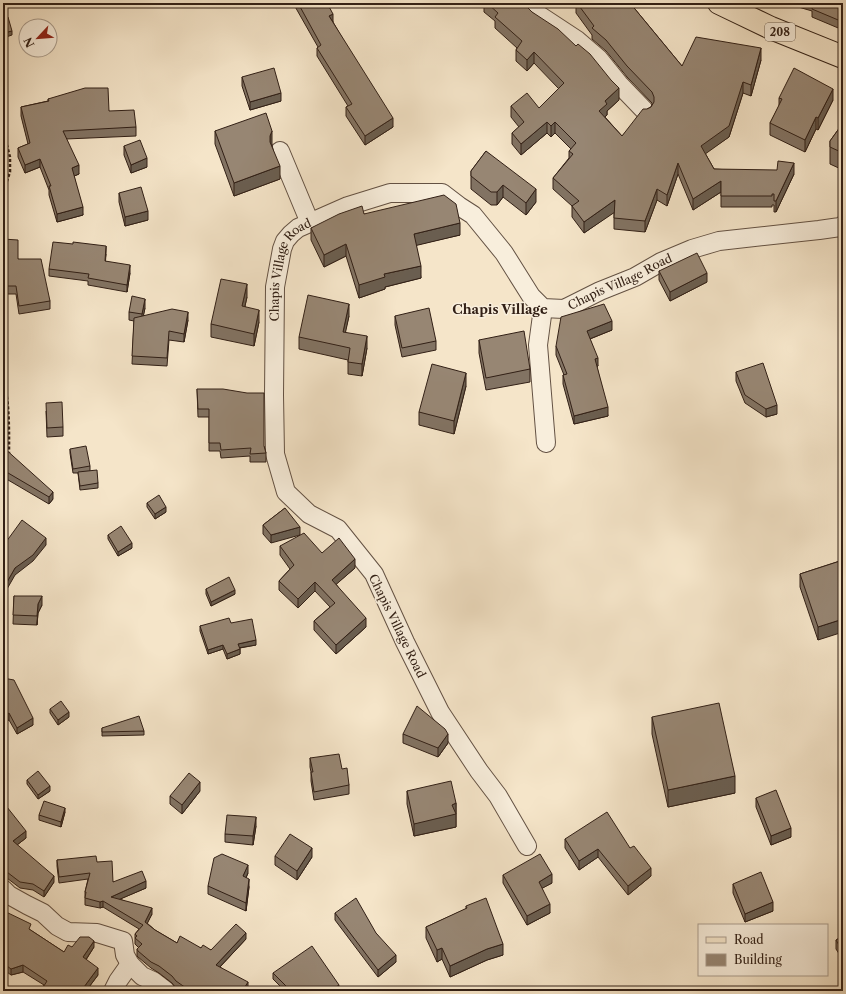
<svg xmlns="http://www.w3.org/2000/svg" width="846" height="994" viewBox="0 0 846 994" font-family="'Libre Caslon Text',serif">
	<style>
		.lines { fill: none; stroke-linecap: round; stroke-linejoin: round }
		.minor-casing { stroke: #635143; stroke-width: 20 }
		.major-casing { stroke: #322016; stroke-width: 24 }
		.path { stroke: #322016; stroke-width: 2.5; stroke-dasharray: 3 2; stroke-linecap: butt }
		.minor { stroke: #f8eedc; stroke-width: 18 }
		.major { stroke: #f5e5c9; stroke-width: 22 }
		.wall { fill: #827363; stroke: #322016 }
		.shaded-wall { fill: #6a5e50; stroke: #322016 }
		.building { fill: #978673; stroke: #322016 }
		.labels { text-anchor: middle; stroke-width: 3; stroke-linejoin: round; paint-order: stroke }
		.shield { fill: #f8eedc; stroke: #6d5e51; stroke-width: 1 }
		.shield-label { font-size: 11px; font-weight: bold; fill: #322016 }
		.street-label { font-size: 12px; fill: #322016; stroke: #f8eedc }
		.neighbourhood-label { font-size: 13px; font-weight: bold; fill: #322016; stroke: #f8eedc }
	</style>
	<rect width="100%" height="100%" fill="#f5e5c9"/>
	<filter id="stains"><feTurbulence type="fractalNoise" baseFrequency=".005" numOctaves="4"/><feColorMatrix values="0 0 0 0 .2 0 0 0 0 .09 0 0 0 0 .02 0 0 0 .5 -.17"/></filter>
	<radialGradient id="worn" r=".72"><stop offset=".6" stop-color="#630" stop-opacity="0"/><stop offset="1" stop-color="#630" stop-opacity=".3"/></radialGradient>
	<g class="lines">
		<g class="minor-casing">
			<g id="minor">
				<path d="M 526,3 L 539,15 L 577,40 L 598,58 L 619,84 L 644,110"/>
				<path d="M 280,151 L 310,223"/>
				<path d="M 543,308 L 538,345 L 546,443"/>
				<path id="s1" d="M 527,846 L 498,796 L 479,771 L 440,712 L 405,642 L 374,574 L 338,529 L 309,514 L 286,492 L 275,454 L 274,395 L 275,287 L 282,249 L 285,241 L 291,234 L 298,228 L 348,206 L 390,193 L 442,193 L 459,206 L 473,215 L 504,253 L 531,296 L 543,308 L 564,309 L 600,291 L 635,277 L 661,262 L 692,249 L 719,241 L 819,230 L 840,227 L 843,225"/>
				<path d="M 3,889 L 9,895 L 27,905 L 43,913 L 57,926 L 68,932 L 97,933 L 123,941 L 125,955 L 130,964 L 142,976 L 153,981 L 166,991"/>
				<path d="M 113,991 L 118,981 L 130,964"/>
			</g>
		</g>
		<g class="major-casing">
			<path id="major" d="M 719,3 L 771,28 L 843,57"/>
		</g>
		<g class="path">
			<path d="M 3,130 L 10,157 L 10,172 L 3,193"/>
			<path d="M 3,382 C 10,396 9,438 9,455"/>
		</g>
		<use href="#minor" class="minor"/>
		<use href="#major" class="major"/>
	</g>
	<g class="wall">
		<path d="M 293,3 L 327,3 L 333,22 L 393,127 L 365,145 L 346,116 L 346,107 L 348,106 L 317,56 L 317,48 L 318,47 Z"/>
		<path d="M 484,3 L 523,3 L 619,100 L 607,111 L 607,115 L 605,117 L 622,136 L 647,109 L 651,107 L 652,104 L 652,103 L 627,77 L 606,51 L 592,39 L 592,35 L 576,13 L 576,3 L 630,3 L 682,66 L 761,60 L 751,96 L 743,93 L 729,137 L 705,153 L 714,169 L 794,174 L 776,212 L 774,212 L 774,205 L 772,205 L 772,207 L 721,207 L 721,192 L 693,210 L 678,174 L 667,206 L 657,200 L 645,232 L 614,229 L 614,212 L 584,233 L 572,217 L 572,206 L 553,189 L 553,178 L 569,158 L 569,151 L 571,149 L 555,133 L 551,137 L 547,133 L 521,155 L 512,144 L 512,133 L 519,127 L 511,117 L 511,106 L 539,108 L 559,89 L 534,63 L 527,71 L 516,61 L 516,50 L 517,48 L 495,28 L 495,21 L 484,12 Z"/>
		<path d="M 795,3 L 843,3 L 843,30 L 812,17 L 812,11 L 795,6 Z"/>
		<path d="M 242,77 L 281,101 L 250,110 L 242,86 Z"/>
		<path d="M 779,98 L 833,100 L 818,130 L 816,129 L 805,152 L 770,135 L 770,123 L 779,106 Z"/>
		<path d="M 48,99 L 109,111 L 136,127 L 136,136 L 66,139 L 79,174 L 74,176 L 83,215 L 57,222 L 49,195 L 49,190 L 40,167 L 25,173 L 18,157 L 18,148 L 28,144 L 21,116 L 21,107 L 48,101 Z"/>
		<path d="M 843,123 L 843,170 L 830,164 L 830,141 Z"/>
		<path d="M 215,131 L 272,144 L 272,145 L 280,179 L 234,196 L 215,144 Z"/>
		<path d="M 124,146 L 147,167 L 131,173 L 124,155 Z"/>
		<path d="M 486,151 L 536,202 L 526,215 L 503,197 L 497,205 L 491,205 L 471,189 L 471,171 Z"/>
		<path d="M 119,193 L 148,220 L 125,226 L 119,202 Z"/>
		<path d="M 364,214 L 460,235 L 416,245 L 421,278 L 385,287 L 385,289 L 359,298 L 346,256 L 324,267 L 311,240 L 311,228 Z"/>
		<path d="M 3,239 L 50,301 L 50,309 L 19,314 L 16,294 L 3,294 Z"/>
		<path d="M 106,254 L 105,261 L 130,273 L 127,292 L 88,285 L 88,281 L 49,276 L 49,269 Z"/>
		<path d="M 659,271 L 707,282 L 670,301 L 659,280 Z"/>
		<path d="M 247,297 L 245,306 L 259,322 L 254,346 L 211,337 L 211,324 Z"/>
		<path d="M 145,308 L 143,316 L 188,320 L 184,342 L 169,340 L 167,366 L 132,364 L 134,321 L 129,320 L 129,312 Z"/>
		<path d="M 349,316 L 345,332 L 367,348 L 362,376 L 348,374 L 348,360 L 299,349 L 299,337 Z"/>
		<path d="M 395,316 L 436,341 L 436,350 L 402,357 L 395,325 Z"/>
		<path d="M 612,330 L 590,339 L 598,366 L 597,367 L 608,416 L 574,424 L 563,384 L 563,375 L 564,375 L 556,355 L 556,346 Z"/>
		<path d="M 479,340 L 530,369 L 530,382 L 486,390 L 479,353 Z"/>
		<path d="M 736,372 L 777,414 L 766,417 L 745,403 L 736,381 Z"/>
		<path d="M 466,386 L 454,434 L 419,425 L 419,412 Z"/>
		<path d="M 197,389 L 264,446 L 266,453 L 266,462 L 250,462 L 250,456 L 221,458 L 220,451 L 209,451 L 209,417 L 198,417 Z"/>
		<path d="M 46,411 L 63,427 L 63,436 L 47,437 Z"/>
		<path d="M 3,447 L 53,499 L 49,504 L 3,477 Z"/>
		<path d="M 70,449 L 90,466 L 90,471 L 98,483 L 98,488 L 80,490 L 78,473 L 73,473 L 70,453 Z"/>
		<path d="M 147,503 L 166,512 L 155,519 L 147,507 Z"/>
		<path d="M 285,508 L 271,543 L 263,534 L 263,525 Z"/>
		<path d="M 108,535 L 132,548 L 118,556 L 108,539 Z"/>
		<path d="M 280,546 L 322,553 L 355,568 L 336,584 L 366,627 L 336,654 L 314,630 L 314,621 L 330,607 L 315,591 L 298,608 L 279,590 L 279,581 L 290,569 L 280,555 Z"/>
		<path d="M 843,560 L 818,640 L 800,587 L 800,574 Z"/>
		<path d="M 206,589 L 235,594 L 211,606 L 206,594 Z"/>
		<path d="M 14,596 L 42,605 L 38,613 L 37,625 L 13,624 Z"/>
		<path d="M 231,623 L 256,645 L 240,648 L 240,654 L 227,659 L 223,649 L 208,654 L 200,631 L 200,626 Z"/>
		<path d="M 3,678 L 33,725 L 17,734 L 9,720 L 6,721 L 3,714 Z"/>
		<path d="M 50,709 L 69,717 L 58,725 L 50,713 Z"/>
		<path d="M 652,717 L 735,793 L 668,807 L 652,734 Z"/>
		<path d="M 102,728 L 144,731 L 144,735 L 102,736 Z"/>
		<path d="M 403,734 L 448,743 L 438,757 L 403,743 Z"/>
		<path d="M 310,758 L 342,769 L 349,785 L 349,794 L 314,800 L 311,781 L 311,772 L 310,767 Z"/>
		<path d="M 27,780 L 50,791 L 38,799 L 27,784 Z"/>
		<path d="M 200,791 L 182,814 L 170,804 L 170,796 Z"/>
		<path d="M 407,791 L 456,803 L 456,827 L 414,836 L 407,804 Z"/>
		<path d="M 756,798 L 791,837 L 771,845 L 756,807 Z"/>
		<path d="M 3,802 L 26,838 L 17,845 L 54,882 L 44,897 L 33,890 L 20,888 L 3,875 Z"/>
		<path d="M 65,812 L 61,827 L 39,820 L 39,815 Z"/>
		<path d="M 256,826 L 253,845 L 225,842 L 225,834 Z"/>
		<path d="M 565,839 L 630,848 L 651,876 L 628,895 L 598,857 L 579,870 L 565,848 Z"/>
		<path d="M 275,856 L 312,857 L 297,880 L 275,865 Z"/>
		<path d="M 57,860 L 97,862 L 113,882 L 146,888 L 120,899 L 152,914 L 147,923 L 155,930 L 177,943 L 211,950 L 246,939 L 220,967 L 248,988 L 246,991 L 181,991 L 176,988 L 172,983 L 159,973 L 151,968 L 138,957 L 137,956 L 137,949 L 139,948 L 135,944 L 135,934 L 139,929 L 103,907 L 100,908 L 85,905 L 85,892 L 88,879 L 59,883 L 57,866 Z"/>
		<path d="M 248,873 L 246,878 L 249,887 L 246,911 L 208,894 L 208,886 Z"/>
		<path d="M 503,875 L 552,883 L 542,888 L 550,913 L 527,925 L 503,883 Z"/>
		<path d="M 733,884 L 773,911 L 745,922 L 733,893 Z"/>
		<path d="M 466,906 L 503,955 L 487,960 L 450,977 L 442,959 L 437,962 L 426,938 L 426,927 L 466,909 Z"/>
		<path d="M 3,912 L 64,952 L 72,947 L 94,947 L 86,960 L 98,975 L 86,991 L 42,991 L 42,989 L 44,985 L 23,972 L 11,975 L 3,969 Z"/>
		<path d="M 335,913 L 376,933 L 396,962 L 378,977 L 335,920 Z"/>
		<path d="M 843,936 L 843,960 L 836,949 L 836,940 Z"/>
		<path d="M 273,973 L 339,991 L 285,991 L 273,979 Z"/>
	</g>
	<g class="shaded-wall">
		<path d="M 333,14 L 333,22 L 329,16 Z"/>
		<path d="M 12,31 L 12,35 L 3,38 L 3,33 Z"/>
		<path d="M 761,48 L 761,60 L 751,96 L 751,85 Z"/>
		<path d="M 534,52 L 534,63 L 527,71 L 527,60 Z"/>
		<path d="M 743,82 L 743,93 L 729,137 L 701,157 L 701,146 Z"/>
		<path d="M 619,88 L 619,100 L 607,111 L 607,115 L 599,122 L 599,111 L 605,101 Z"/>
		<path d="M 833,89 L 833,100 L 818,130 L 818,118 Z"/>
		<path d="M 281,93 L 281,101 L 250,110 L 250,102 Z"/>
		<path d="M 816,117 L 816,129 L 805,152 L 805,140 Z"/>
		<path d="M 393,118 L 393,127 L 365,145 L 365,136 Z"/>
		<path d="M 547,122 L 547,133 L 521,155 L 521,144 Z"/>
		<path d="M 555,122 L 555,133 L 551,137 L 551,126 Z"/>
		<path d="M 272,131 L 272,144 L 270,149 L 270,136 Z"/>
		<path d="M 147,158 L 147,167 L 131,173 L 131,165 Z"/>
		<path d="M 40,159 L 40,167 L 25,173 L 25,165 Z"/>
		<path d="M 678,163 L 678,174 L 667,206 L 667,195 Z"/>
		<path d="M 794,163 L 794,174 L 776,212 L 776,201 Z"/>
		<path d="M 79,165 L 79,174 L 72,177 L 72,168 Z"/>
		<path d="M 280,166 L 280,179 L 234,196 L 234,183 Z"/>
		<path d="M 721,181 L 721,192 L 693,210 L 693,199 Z"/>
		<path d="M 503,185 L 503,197 L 497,205 L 497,192 Z"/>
		<path d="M 536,189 L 536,202 L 526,215 L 526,203 Z"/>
		<path d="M 657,189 L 657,200 L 645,232 L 645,221 Z"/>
		<path d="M 615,200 L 615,212 L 584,233 L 584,222 Z"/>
		<path d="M 83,207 L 83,215 L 57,222 L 57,214 Z"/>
		<path d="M 148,211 L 148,220 L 125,226 L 125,217 Z"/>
		<path d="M 460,223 L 460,235 L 414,246 L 414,234 Z"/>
		<path d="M 346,244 L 346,256 L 324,267 L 324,255 Z"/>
		<path d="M 106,246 L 106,254 L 105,268 L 105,261 Z"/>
		<path d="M 130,265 L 130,273 L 127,292 L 127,285 Z"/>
		<path d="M 421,266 L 421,278 L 385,287 L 385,289 L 359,298 L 359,285 L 384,274 Z"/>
		<path d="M 707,273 L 707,282 L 670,301 L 670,292 Z"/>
		<path d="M 247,284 L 247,297 L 242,319 L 242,306 Z"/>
		<path d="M 145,299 L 145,308 L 142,323 L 142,314 Z"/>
		<path d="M 349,304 L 349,316 L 343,344 L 343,332 Z"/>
		<path d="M 259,310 L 259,322 L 254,346 L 254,334 Z"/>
		<path d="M 188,312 L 188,320 L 184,342 L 184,334 Z"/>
		<path d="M 612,321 L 612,330 L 587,340 L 587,331 Z"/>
		<path d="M 367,336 L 367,348 L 362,376 L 362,364 Z"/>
		<path d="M 598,358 L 598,366 L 595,368 L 595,359 Z"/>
		<path d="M 466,373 L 466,386 L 454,434 L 454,421 Z"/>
		<path d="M 777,405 L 777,414 L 766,417 L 766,409 Z"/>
		<path d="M 608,407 L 608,416 L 574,424 L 574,416 Z"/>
		<path d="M 53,492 L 53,499 L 49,504 L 49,497 Z"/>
		<path d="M 166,507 L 166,512 L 155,519 L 155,514 Z"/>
		<path d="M 300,527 L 300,535 L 271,543 L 271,535 Z"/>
		<path d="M 46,538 L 46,545 L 33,561 L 15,575 L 3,596 L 3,589 L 15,568 Z"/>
		<path d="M 132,543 L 132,548 L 118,556 L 118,552 Z"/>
		<path d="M 355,559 L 355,568 L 332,588 L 332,580 Z"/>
		<path d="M 315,582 L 315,591 L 298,608 L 298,599 Z"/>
		<path d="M 235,590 L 235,594 L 211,606 L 211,602 Z"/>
		<path d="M 42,596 L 42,605 L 38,613 L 37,625 L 38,604 Z"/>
		<path d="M 366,618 L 366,627 L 336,654 L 336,645 Z"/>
		<path d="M 843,619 L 843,632 L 818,640 L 818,627 Z"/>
		<path d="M 256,640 L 256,645 L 238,648 L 238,644 Z"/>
		<path d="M 223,645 L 223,649 L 208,654 L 208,650 Z"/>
		<path d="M 240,649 L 240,654 L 227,659 L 227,654 Z"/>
		<path d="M 69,712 L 69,717 L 58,725 L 58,720 Z"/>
		<path d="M 9,713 L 9,720 L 6,721 L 6,715 Z"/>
		<path d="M 33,718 L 33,725 L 17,734 L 17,728 Z"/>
		<path d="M 448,734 L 448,743 L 438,757 L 438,748 Z"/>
		<path d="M 735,776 L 735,793 L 668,807 L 668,790 Z"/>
		<path d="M 200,782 L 200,791 L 182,814 L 182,805 Z"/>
		<path d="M 50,786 L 50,791 L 38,799 L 38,795 Z"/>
		<path d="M 456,803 L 456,827 L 414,836 L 414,824 Z"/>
		<path d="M 65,808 L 65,812 L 61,827 L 61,822 Z"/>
		<path d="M 256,817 L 256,826 L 253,845 L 253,836 Z"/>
		<path d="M 791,828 L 791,837 L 771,845 L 771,836 Z"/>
		<path d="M 26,831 L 26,838 L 13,848 L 13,841 Z"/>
		<path d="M 312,848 L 312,857 L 297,880 L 297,871 Z"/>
		<path d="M 598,849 L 598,857 L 579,870 L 579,861 Z"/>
		<path d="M 248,865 L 248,873 L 243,884 L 243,876 Z"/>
		<path d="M 651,868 L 651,876 L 628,895 L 628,886 Z"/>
		<path d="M 552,874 L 552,883 L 539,890 L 539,882 Z"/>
		<path d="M 54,876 L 54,882 L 44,897 L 44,891 Z"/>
		<path d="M 249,879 L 249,887 L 246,911 L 246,903 Z"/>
		<path d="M 146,881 L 146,888 L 111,903 L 111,897 Z"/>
		<path d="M 103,901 L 103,907 L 100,908 L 100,902 Z"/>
		<path d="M 773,902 L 773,911 L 745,922 L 745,914 Z"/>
		<path d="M 550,904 L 550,913 L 527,925 L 527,916 Z"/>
		<path d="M 152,908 L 152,914 L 145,928 L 145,922 Z"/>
		<path d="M 246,933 L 246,939 L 216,971 L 216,965 Z"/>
		<path d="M 94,941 L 94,947 L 83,964 L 83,957 Z"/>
		<path d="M 503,944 L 503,955 L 487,960 L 450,977 L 450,966 L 487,949 Z"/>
		<path d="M 442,948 L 442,959 L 437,962 L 437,950 Z"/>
		<path d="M 396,955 L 396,962 L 378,977 L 378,970 Z"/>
		<path d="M 23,965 L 23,972 L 11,975 L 11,969 Z"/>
		<path d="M 98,968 L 98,975 L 86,991 L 81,991 Z"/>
		<path d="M 248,982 L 248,988 L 246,991 L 243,991 L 243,990 Z"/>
		<path d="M 339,985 L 339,991 L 330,991 Z"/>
	</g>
	<g class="building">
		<path d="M 298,3 L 327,3 L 333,14 L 329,16 L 393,118 L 365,136 L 346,107 L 352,104 L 317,48 L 321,45 Z"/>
		<path d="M 487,3 L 523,3 L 532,12 L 558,29 L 576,46 L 578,44 L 590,54 L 611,80 L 619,88 L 605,101 L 607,104 L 599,111 L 622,136 L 643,109 L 647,109 L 651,107 L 654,102 L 654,97 L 652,92 L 627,66 L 606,40 L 592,28 L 594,26 L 577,3 L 630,3 L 682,66 L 696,37 L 761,48 L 751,85 L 743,82 L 729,126 L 701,146 L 714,169 L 777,170 L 778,161 L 794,163 L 776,201 L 774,201 L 774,194 L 772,194 L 772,196 L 721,196 L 721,181 L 693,199 L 678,163 L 667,195 L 657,189 L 645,221 L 614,218 L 615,200 L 584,222 L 572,206 L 579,201 L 553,178 L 573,154 L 569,151 L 576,143 L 555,122 L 551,126 L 547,122 L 521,144 L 512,133 L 524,122 L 511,106 L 527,93 L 539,108 L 564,83 L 534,52 L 527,60 L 516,50 L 522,41 L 495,17 L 498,13 Z"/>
		<path d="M 813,3 L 843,3 L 843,22 L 812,9 L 814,3 Z"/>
		<path d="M 8,17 L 12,31 L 3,33 L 3,18 Z"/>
		<path d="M 274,68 L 281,93 L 250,102 L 242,77 Z"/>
		<path d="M 794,68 L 833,89 L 818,118 L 816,117 L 805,140 L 770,123 L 782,99 L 779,98 Z"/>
		<path d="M 85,88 L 108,88 L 109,111 L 134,110 L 136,127 L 63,131 L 79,165 L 72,168 L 83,207 L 57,214 L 49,186 L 51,186 L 40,159 L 25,165 L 18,148 L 30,143 L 21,107 L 49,101 L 48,99 Z"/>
		<path d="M 266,113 L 272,131 L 270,136 L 270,142 L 280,166 L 234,183 L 215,131 Z"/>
		<path d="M 843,123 L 843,153 L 830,147 L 830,141 Z"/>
		<path d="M 140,140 L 147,158 L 131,165 L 124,146 Z"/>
		<path d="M 486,151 L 536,189 L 526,203 L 503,185 L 497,192 L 491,192 L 471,176 L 471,171 Z"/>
		<path d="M 141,187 L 148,211 L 125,217 L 119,193 Z"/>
		<path d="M 444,195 L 456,204 L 460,223 L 414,234 L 421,266 L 384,274 L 385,277 L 359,285 L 346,244 L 324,255 L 311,228 L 339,214 L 362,206 L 364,214 Z"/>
		<path d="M 3,239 L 18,240 L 18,259 L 41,259 L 50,301 L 19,306 L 16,286 L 3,286 Z"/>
		<path d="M 53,242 L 73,244 L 73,242 L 106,246 L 105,261 L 130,265 L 127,285 L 88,278 L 89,274 L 49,269 Z"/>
		<path d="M 697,253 L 707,273 L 670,292 L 659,271 Z"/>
		<path d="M 221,279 L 247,284 L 242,306 L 259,310 L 254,334 L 211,324 Z"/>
		<path d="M 308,295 L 349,304 L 343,332 L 367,336 L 362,364 L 348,362 L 350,348 L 299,337 Z"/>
		<path d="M 132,296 L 145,299 L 142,314 L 129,312 Z"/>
		<path d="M 604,304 L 612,321 L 587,331 L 598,358 L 595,359 L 608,407 L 574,416 L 563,375 L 567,374 L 556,346 L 561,317 Z"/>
		<path d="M 429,308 L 436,341 L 402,348 L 395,316 Z"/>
		<path d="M 172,309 L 188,312 L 184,334 L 169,331 L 167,358 L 132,356 L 134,318 Z"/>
		<path d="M 524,331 L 530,369 L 486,378 L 479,340 Z"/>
		<path d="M 763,363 L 777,405 L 766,409 L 745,395 L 736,372 Z"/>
		<path d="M 432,364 L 466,373 L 454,421 L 419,412 Z"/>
		<path d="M 197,389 L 223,389 L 247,393 L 264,393 L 264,446 L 266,453 L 250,454 L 251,448 L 221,450 L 220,443 L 209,443 L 209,409 L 198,409 Z"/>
		<path d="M 62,402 L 63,427 L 47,428 L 46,403 Z"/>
		<path d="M 86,446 L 90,466 L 73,469 L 70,449 Z"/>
		<path d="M 3,447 L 53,492 L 49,497 L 3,470 Z"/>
		<path d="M 97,470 L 98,483 L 80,486 L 78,472 Z"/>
		<path d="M 159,495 L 166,507 L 155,514 L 147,503 Z"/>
		<path d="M 285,508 L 300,527 L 271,535 L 263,525 Z"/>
		<path d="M 22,520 L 46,538 L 33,555 L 15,568 L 3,589 L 3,540 L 6,542 Z"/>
		<path d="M 121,526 L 132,543 L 118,552 L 108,535 Z"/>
		<path d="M 304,533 L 322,553 L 339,538 L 355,559 L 332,580 L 366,618 L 336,645 L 314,621 L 335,603 L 315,582 L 298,599 L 279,581 L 294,565 L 280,546 Z"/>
		<path d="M 843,560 L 843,619 L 818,627 L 800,574 Z"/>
		<path d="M 229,577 L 235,590 L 211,602 L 206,589 Z"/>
		<path d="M 14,596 L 42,596 L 38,604 L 37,616 L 13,615 Z"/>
		<path d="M 229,618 L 231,623 L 252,619 L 256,640 L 238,644 L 240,649 L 227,654 L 223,645 L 208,650 L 200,626 Z"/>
		<path d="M 3,678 L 14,680 L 33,718 L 17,728 L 9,713 L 6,715 L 3,708 Z"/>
		<path d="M 61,701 L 69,712 L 58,720 L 50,709 Z"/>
		<path d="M 719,703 L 735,776 L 668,790 L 652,717 Z"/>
		<path d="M 417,706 L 445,729 L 448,734 L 438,748 L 403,734 Z"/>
		<path d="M 139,716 L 144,731 L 102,732 L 102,728 Z"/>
		<path d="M 339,754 L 342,769 L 347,768 L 349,785 L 314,792 L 311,772 L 313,772 L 310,758 Z"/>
		<path d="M 38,771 L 50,786 L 38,795 L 27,780 Z"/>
		<path d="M 189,773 L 200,782 L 182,805 L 170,796 Z"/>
		<path d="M 451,781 L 456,803 L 452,805 L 456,814 L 414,824 L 407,791 Z"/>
		<path d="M 776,790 L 791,828 L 771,836 L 756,798 Z"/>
		<path d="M 44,801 L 65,808 L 61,822 L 39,815 Z"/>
		<path d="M 3,802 L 26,831 L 13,841 L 54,876 L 44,891 L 33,884 L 20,882 L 3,869 Z"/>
		<path d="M 607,812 L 630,848 L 634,846 L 651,868 L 628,886 L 598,849 L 579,861 L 565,839 Z"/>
		<path d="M 227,815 L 256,817 L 253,836 L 225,834 Z"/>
		<path d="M 290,834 L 312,848 L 297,871 L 275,856 Z"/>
		<path d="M 222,854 L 248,865 L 243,876 L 249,879 L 246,903 L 208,886 L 214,858 Z"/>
		<path d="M 540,854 L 552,874 L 539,882 L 550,904 L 527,916 L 503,875 Z"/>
		<path d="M 96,856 L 97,862 L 112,861 L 113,882 L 142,871 L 146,881 L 111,897 L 152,908 L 145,922 L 155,930 L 177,943 L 180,936 L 201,948 L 203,945 L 211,950 L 236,924 L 246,933 L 216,965 L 248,982 L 243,990 L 245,991 L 186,991 L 185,990 L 186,988 L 176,981 L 172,976 L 159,966 L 151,962 L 138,951 L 137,949 L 142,944 L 135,938 L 137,936 L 135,934 L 143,925 L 103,901 L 100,902 L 85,898 L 86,892 L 85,892 L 90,873 L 59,877 L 57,860 Z"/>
		<path d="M 761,872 L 773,902 L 745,914 L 733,884 Z"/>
		<path d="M 356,898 L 376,933 L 396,955 L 378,970 L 335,913 Z"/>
		<path d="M 486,898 L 503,944 L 487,949 L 450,966 L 442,948 L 437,950 L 426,927 L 467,908 L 466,906 Z"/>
		<path d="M 4,911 L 31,924 L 29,929 L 64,952 L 68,945 L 72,947 L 80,937 L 89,937 L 94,941 L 83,957 L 98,968 L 81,991 L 45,991 L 42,989 L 47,981 L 23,965 L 11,969 L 3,963 L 3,912 Z"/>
		<path d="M 843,936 L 843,952 L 836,940 Z"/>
		<path d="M 312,946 L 339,985 L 330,991 L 291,991 L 273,973 Z"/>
	</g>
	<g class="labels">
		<rect class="shield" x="765" y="23" width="30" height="18" rx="3"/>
		<g class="shield-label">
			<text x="780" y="36">208</text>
		</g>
		<g class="street-label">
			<text dy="4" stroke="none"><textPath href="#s1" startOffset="664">Chapis Village Road</textPath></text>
			<text dy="4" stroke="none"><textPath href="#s1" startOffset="1096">Chapis Village Road</textPath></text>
			<text transform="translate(397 626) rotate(64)" y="4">Chapis Village Road</text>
		</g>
		<g class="neighbourhood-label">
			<text x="500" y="314">Chapis Village</text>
		</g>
	</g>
	<rect width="846" height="994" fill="none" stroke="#f5e5c9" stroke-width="16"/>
	<rect x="4" y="4" width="838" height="986" fill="none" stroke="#322016" stroke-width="2"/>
	<rect x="8" y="8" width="830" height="978" fill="none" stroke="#322016"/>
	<rect x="698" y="924" width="130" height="52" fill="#f8eedc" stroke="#a99c8d"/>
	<rect x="706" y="937" width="20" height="6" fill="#f5e5c9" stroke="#a99c8d"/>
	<text x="734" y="944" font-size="12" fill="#322016">Road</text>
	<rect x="706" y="954" width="20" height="12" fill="#978673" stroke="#a99c8d"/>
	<text x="734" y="964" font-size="12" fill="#322016">Building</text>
	<g transform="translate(38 38) rotate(244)"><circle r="19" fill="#f8eedc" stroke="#a99c8d"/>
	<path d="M0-3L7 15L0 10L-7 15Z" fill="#8f2418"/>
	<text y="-6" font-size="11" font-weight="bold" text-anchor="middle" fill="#322016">N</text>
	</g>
	<rect width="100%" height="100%" filter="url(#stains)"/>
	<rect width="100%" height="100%" fill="url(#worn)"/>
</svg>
